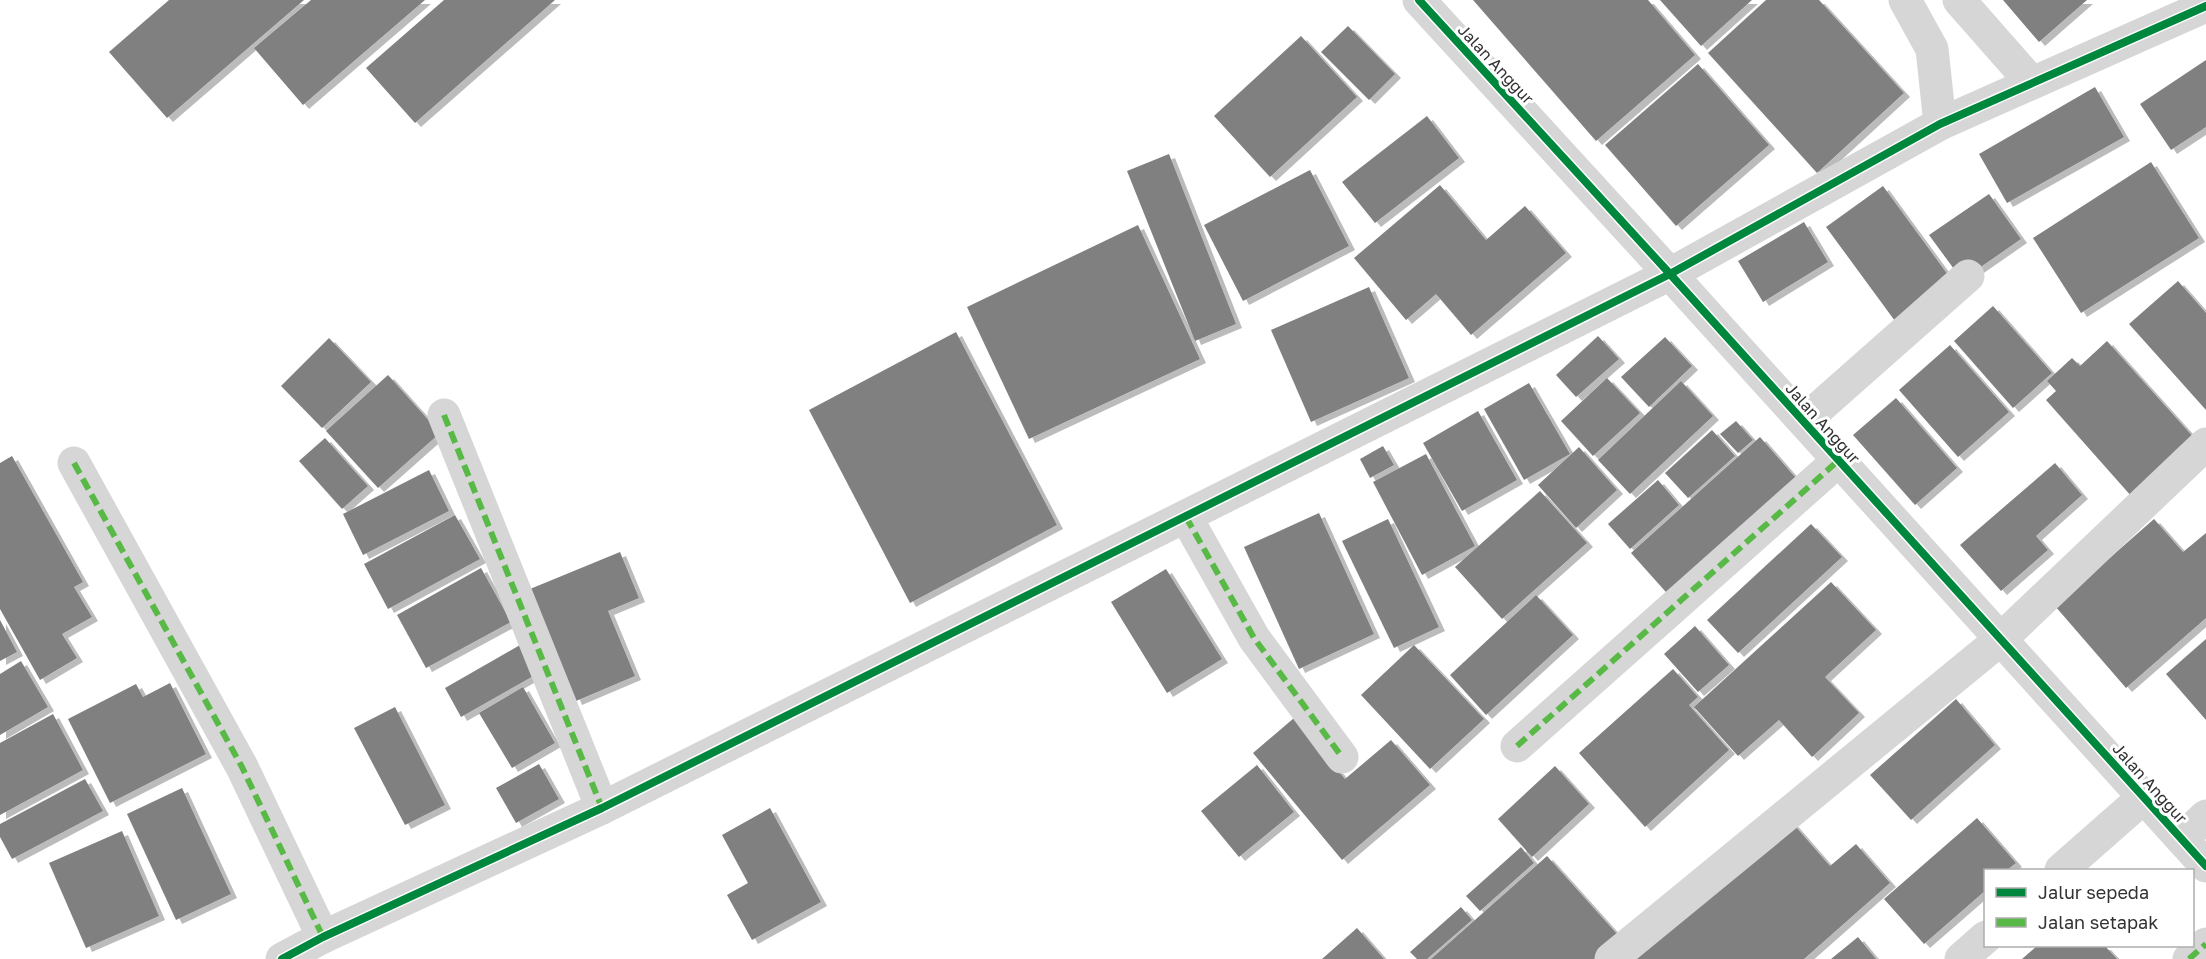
<svg xmlns="http://www.w3.org/2000/svg" width="2206" height="959" viewBox="0 0 2206 959" font-family="'Golos Text',sans-serif">
	<style>
		.building { fill: #808080; filter: url(#shadow) }
		.lines { fill: none; stroke-linecap: round; stroke-linejoin: round }
		.minor { stroke: #d6d6d6; stroke-width: 33 }
		.quiet { stroke: #58b947; stroke-width: 6; stroke-dasharray: 12 6; stroke-linecap: butt }
		.cycleway-casing { stroke: #fff; stroke-width: 11 }
		.cycleway { stroke: #00873e; stroke-width: 8 }
		.labels { text-anchor: middle; stroke-width: 6; stroke-linejoin: round; paint-order: stroke }
		.street-label { font-size: 16px; fill: #323232; stroke: #fff }
	</style>
	<defs>
		<filter id="shadow"><feDropShadow dx="6" dy="4" stdDeviation="0" flood-color="#0004"/></filter>
	</defs>
	<rect width="100%" height="100%" fill="#fff"/>
	<g class="building">
		<path d="M 169,0 L 304,0 L 167,118 L 109,52 Z"/>
		<path d="M 311,0 L 425,0 L 303,105 L 254,48 Z"/>
		<path d="M 444,0 L 555,0 L 415,123 L 366,68 Z"/>
		<path d="M 1473,0 L 1648,0 L 1695,55 L 1596,141 Z"/>
		<path d="M 1660,0 L 1752,0 L 1701,46 Z"/>
		<path d="M 1766,0 L 1819,0 L 1904,93 L 1817,173 L 1708,53 Z"/>
		<path d="M 2003,0 L 2087,0 L 2039,42 Z"/>
		<path d="M 1348,26 L 1395,74 L 1369,100 L 1321,52 Z"/>
		<path d="M 1301,36 L 1357,97 L 1270,177 L 1214,116 Z"/>
		<path d="M 2206,60 L 2206,127 L 2171,150 L 2140,104 Z"/>
		<path d="M 1698,64 L 1769,145 L 1676,226 L 1605,145 Z"/>
		<path d="M 2095,87 L 2124,137 L 2007,203 L 1979,154 Z"/>
		<path d="M 1427,116 L 1459,158 L 1375,223 L 1342,182 Z"/>
		<path d="M 1169,154 L 1236,324 L 1195,341 L 1127,171 Z"/>
		<path d="M 2151,162 L 2199,238 L 2081,313 L 2033,238 Z"/>
		<path d="M 1310,170 L 1349,246 L 1243,301 L 1204,225 Z"/>
		<path d="M 1440,185 L 1486,240 L 1525,206 L 1566,253 L 1471,335 L 1436,294 L 1406,320 L 1354,258 Z"/>
		<path d="M 1883,186 L 1951,279 L 1895,321 L 1826,227 Z"/>
		<path d="M 1989,194 L 2021,239 L 1962,280 L 1929,235 Z"/>
		<path d="M 1804,222 L 1828,262 L 1763,302 L 1738,261 Z"/>
		<path d="M 1138,225 L 1200,359 L 1029,439 L 967,307 Z"/>
		<path d="M 2178,281 L 2206,313 L 2206,410 L 2129,324 Z"/>
		<path d="M 1369,287 L 1409,378 L 1311,422 L 1271,330 Z"/>
		<path d="M 1993,306 L 2052,373 L 2013,408 L 1954,341 Z"/>
		<path d="M 956,332 L 1057,525 L 910,603 L 809,410 Z"/>
		<path d="M 1598,336 L 1619,359 L 1576,397 L 1556,375 Z"/>
		<path d="M 1665,337 L 1692,366 L 1649,407 L 1621,377 Z"/>
		<path d="M 329,338 L 371,382 L 322,428 L 281,386 Z"/>
		<path d="M 2107,341 L 2196,440 L 2132,497 L 2046,400 L 2056,391 L 2047,381 L 2072,358 L 2080,366 Z"/>
		<path d="M 1950,345 L 2009,412 L 1958,457 L 1899,390 Z"/>
		<path d="M 388,375 L 440,433 L 378,488 L 326,431 Z"/>
		<path d="M 1607,378 L 1640,413 L 1593,456 L 1561,421 Z"/>
		<path d="M 1681,381 L 1713,416 L 1630,494 L 1598,460 Z"/>
		<path d="M 1529,383 L 1570,454 L 1524,480 L 1484,409 Z"/>
		<path d="M 1896,398 L 1957,468 L 1915,505 L 1853,435 Z"/>
		<path d="M 1478,411 L 1517,480 L 1462,511 L 1423,443 Z"/>
		<path d="M 1736,421 L 1753,440 L 1738,453 L 1720,434 Z"/>
		<path d="M 1712,430 L 1735,456 L 1688,498 L 1665,473 Z"/>
		<path d="M 1760,437 L 1802,485 L 1673,600 L 1631,553 Z"/>
		<path d="M 325,438 L 368,486 L 342,509 L 299,461 Z"/>
		<path d="M 1383,446 L 1394,465 L 1370,478 L 1360,459 Z"/>
		<path d="M 1579,447 L 1617,490 L 1576,528 L 1538,485 Z"/>
		<path d="M 1426,454 L 1475,546 L 1422,575 L 1373,482 Z"/>
		<path d="M 12,456 L 83,582 L 74,587 L 92,617 L 62,634 L 77,658 L 40,680 L 0,609 L 0,463 Z"/>
		<path d="M 2055,463 L 2082,495 L 2036,536 L 2048,550 L 2001,591 L 1960,545 Z"/>
		<path d="M 429,470 L 449,511 L 363,555 L 343,514 Z"/>
		<path d="M 1658,480 L 1679,505 L 1630,549 L 1608,524 Z"/>
		<path d="M 1540,491 L 1587,543 L 1502,619 L 1455,567 Z"/>
		<path d="M 1319,513 L 1374,634 L 1299,669 L 1244,547 Z"/>
		<path d="M 455,515 L 480,559 L 388,609 L 364,564 Z"/>
		<path d="M 1388,519 L 1439,627 L 1394,648 L 1342,541 Z"/>
		<path d="M 2154,519 L 2183,552 L 2206,533 L 2206,618 L 2126,688 L 2055,606 Z"/>
		<path d="M 1811,524 L 1842,557 L 1738,653 L 1707,620 Z"/>
		<path d="M 620,552 L 639,598 L 608,611 L 635,676 L 576,701 L 530,589 Z"/>
		<path d="M 481,568 L 511,622 L 426,668 L 397,615 Z"/>
		<path d="M 1166,569 L 1222,659 L 1167,693 L 1111,602 Z"/>
		<path d="M 1831,582 L 1876,630 L 1825,677 L 1859,713 L 1812,757 L 1779,720 L 1738,756 L 1694,707 Z"/>
		<path d="M 1536,595 L 1573,635 L 1486,715 L 1450,675 Z"/>
		<path d="M 0,620 L 17,652 L 0,661 Z"/>
		<path d="M 1695,626 L 1729,665 L 1698,692 L 1664,654 Z"/>
		<path d="M 2206,639 L 2206,720 L 2166,674 Z"/>
		<path d="M 520,645 L 537,674 L 461,717 L 445,688 Z"/>
		<path d="M 1414,645 L 1484,719 L 1430,769 L 1361,695 Z"/>
		<path d="M 21,661 L 48,707 L 0,735 L 0,674 Z"/>
		<path d="M 1673,669 L 1698,697 L 1689,705 L 1729,750 L 1645,827 L 1579,753 Z"/>
		<path d="M 170,683 L 206,754 L 110,803 L 68,719 L 136,684 L 143,697 Z"/>
		<path d="M 523,687 L 555,743 L 512,768 L 479,713 Z"/>
		<path d="M 1956,699 L 1995,745 L 1911,820 L 1870,775 Z"/>
		<path d="M 395,707 L 445,805 L 405,825 L 354,728 Z"/>
		<path d="M 53,714 L 83,770 L 0,815 L 0,743 Z"/>
		<path d="M 1294,718 L 1345,779 L 1391,740 L 1430,785 L 1342,860 L 1253,753 Z"/>
		<path d="M 539,764 L 559,799 L 516,823 L 496,788 Z"/>
		<path d="M 1257,765 L 1294,812 L 1239,857 L 1201,811 Z"/>
		<path d="M 1555,766 L 1589,804 L 1532,857 L 1498,819 Z"/>
		<path d="M 85,779 L 103,811 L 12,859 L 0,837 L 0,824 Z"/>
		<path d="M 182,788 L 231,894 L 176,920 L 127,814 Z"/>
		<path d="M 770,808 L 821,902 L 752,940 L 727,895 L 748,883 L 722,835 Z"/>
		<path d="M 1977,818 L 2016,863 L 2007,870 L 1986,870 L 1986,890 L 1924,944 L 1884,899 Z"/>
		<path d="M 1789,819 L 1830,866 L 1856,844 L 1890,883 L 1804,959 L 1630,959 Z"/>
		<path d="M 122,831 L 159,916 L 86,948 L 49,863 Z"/>
		<path d="M 1521,847 L 1534,863 L 1480,911 L 1466,896 Z"/>
		<path d="M 1547,856 L 1626,944 L 1609,959 L 1431,959 Z"/>
		<path d="M 1461,907 L 1472,920 L 1427,959 L 1417,959 L 1410,952 Z"/>
		<path d="M 1357,928 L 1384,959 L 1322,959 Z"/>
		<path d="M 1858,937 L 1876,959 L 1831,959 Z"/>
		<path d="M 2037,946 L 2105,946 L 2117,959 L 2022,959 Z"/>
	</g>
	<g class="lines">
		<g class="minor">
			<path d="M 1419,0 L 1670,274 L 2206,866"/>
			<path d="M 1905,0 L 1932,49 L 1940,124"/>
			<path d="M 1959,0 L 2032,83"/>
			<path d="M 444,415 L 602,808"/>
			<path d="M 1804,421 L 1968,276"/>
			<path d="M 74,463 L 242,767 L 323,937"/>
			<path d="M 1186,517 L 1254,638 L 1342,757"/>
			<path d="M 1517,746 L 1839,460"/>
			<path d="M 2182,839 L 2206,816"/>
			<path d="M 2061,870 L 2144,797"/>
			<path d="M 282,959 L 323,937 L 602,808 L 1670,274 L 1940,124 L 2206,6"/>
			<path d="M 1611,959 L 2001,639 L 2206,444"/>
			<path d="M 1961,959 L 1986,937"/>
			<path d="M 2189,959 L 2206,944"/>
		</g>
		<g class="quiet">
			<path d="M 444,415 L 602,808"/>
			<path d="M 74,463 L 242,767 L 323,937"/>
			<path d="M 1186,517 L 1254,638 L 1342,757"/>
			<path d="M 1517,746 L 1839,460"/>
			<path d="M 2189,959 L 2206,944"/>
		</g>
		<g class="cycleway-casing">
			<g id="cycleway">
				<path d="M 1419,0 L 1670,274 L 2206,866"/>
				<path d="M 282,959 L 323,937 L 602,808 L 1670,274 L 1940,124 L 2206,6"/>
			</g>
		</g>
		<use href="#cycleway" class="cycleway"/>
	</g>
	<g class="labels">
		<g class="street-label">
			<text transform="translate(1496 64) rotate(47)" y="6">Jalan Anggur</text>
			<text transform="translate(1823 423) rotate(48)" y="6">Jalan Anggur</text>
			<text transform="translate(2150 783) rotate(48)" y="6">Jalan Anggur</text>
		</g>
	</g>
	<rect x="1984" y="869" width="210" height="78" fill="#ffffff" stroke="#adadad" stroke-width="1.5"/>
	<rect x="1996" y="888" width="30" height="9" fill="#00873e" stroke="#adadad" stroke-width="1.5"/>
	<text x="2038" y="899" font-size="18" fill="#323232">Jalur sepeda</text>
	<rect x="1996" y="918" width="30" height="9" fill="#58b947" stroke="#adadad" stroke-width="1.5"/>
	<text x="2038" y="929" font-size="18" fill="#323232">Jalan setapak</text>
</svg>
